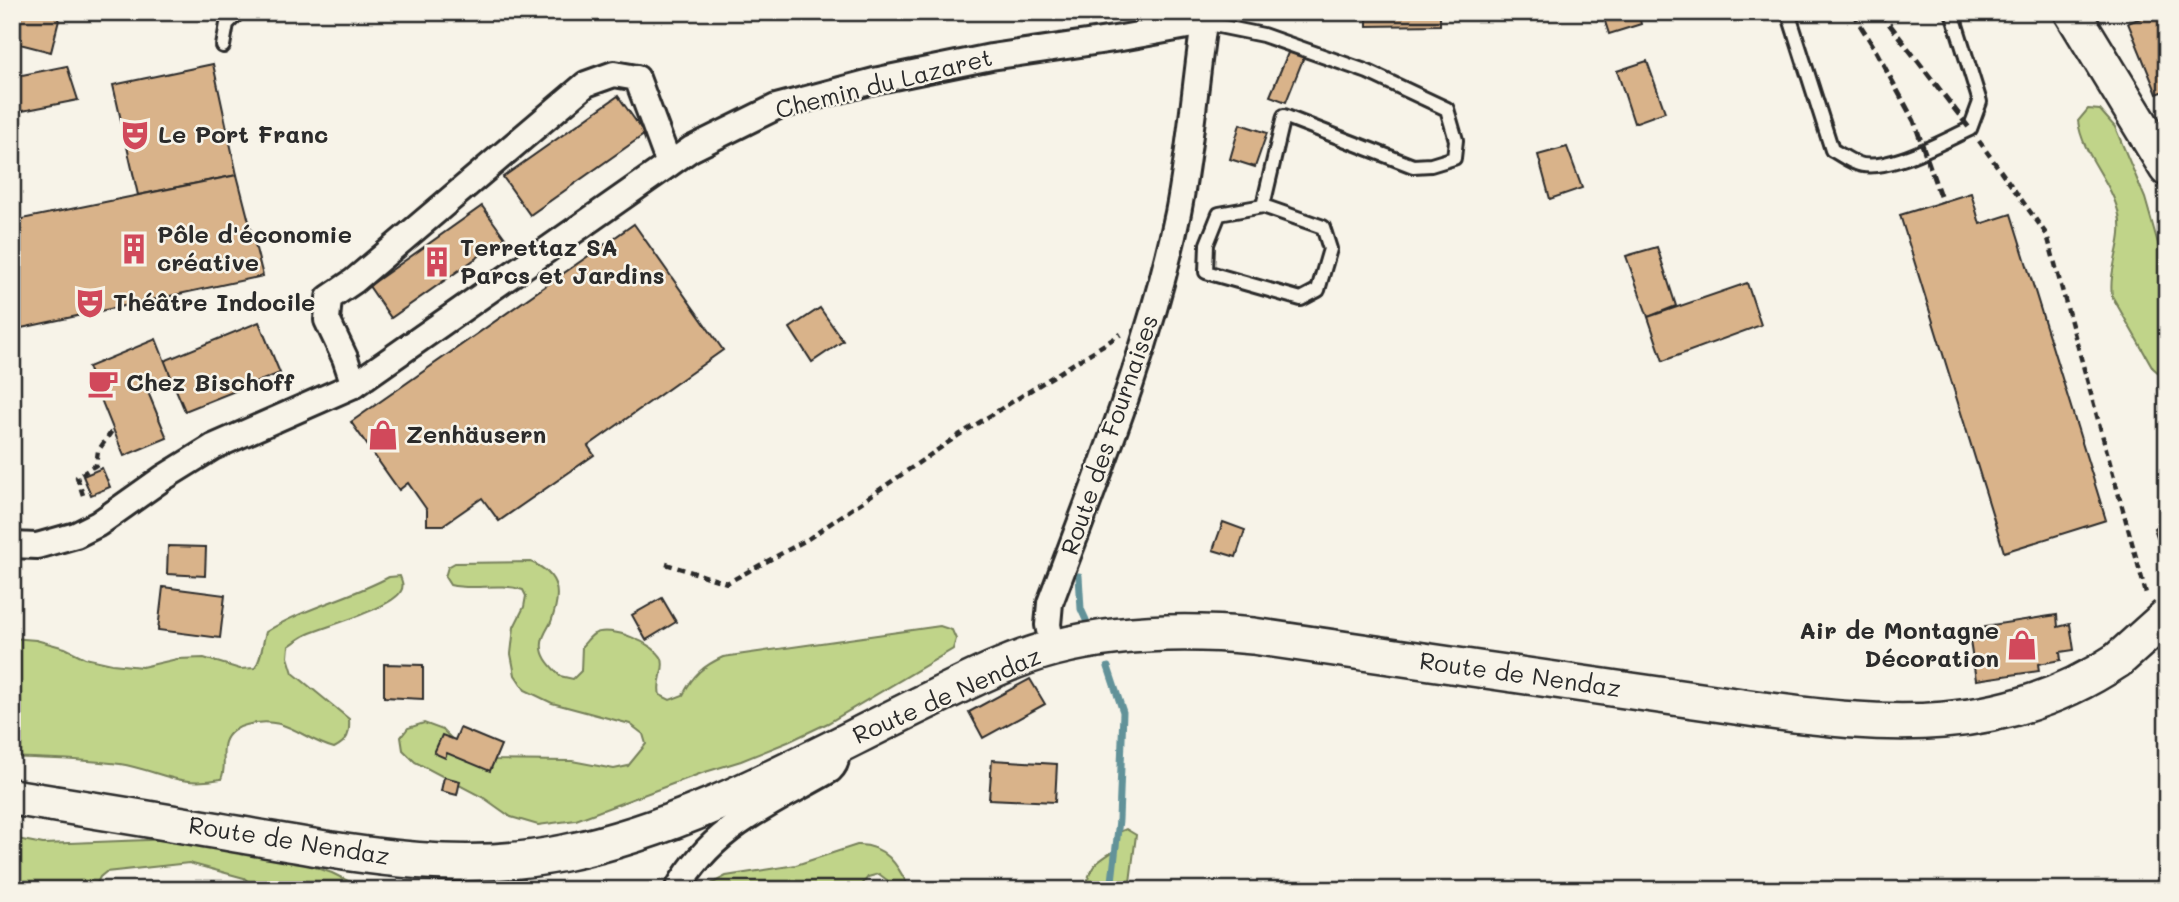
<svg xmlns="http://www.w3.org/2000/svg" width="2179" height="902" viewBox="0 0 2179 902" font-family="Mali,sans-serif">
	<style>
		.green { fill: #c0d489; stroke: #76805a; stroke-width: 2 }
		.lines { fill: none; stroke-linecap: round; stroke-linejoin: round }
		.stream { stroke: #629299; stroke-width: 7 }
		.building { fill: #d9b38a; stroke: #2b2b2b; stroke-width: 2 }
		.lane-casing { stroke: #2b2b2b; stroke-width: 18 }
		.street-casing { stroke: #2b2b2b; stroke-width: 30 }
		.secondary-casing { stroke: #2b2b2b; stroke-width: 40 }
		.path { stroke: #2b2b2b; stroke-width: 4.5; stroke-dasharray: 7 5; stroke-linecap: butt }
		.lane { stroke: #f7f3e8; stroke-width: 12 }
		.street { stroke: #f7f3e8; stroke-width: 24 }
		.secondary { stroke: #f7f3e8; stroke-width: 35 }
		.rail { stroke: #2b2b2b; stroke-width: 5; stroke-dasharray: 10 5; stroke-linecap: butt }
		.secondary-bridge-casing { stroke: #2b2b2b; stroke-width: 40; stroke-linecap: butt }
		.secondary-bridge { stroke: #f7f3e8; stroke-width: 35 }
		.labels { text-anchor: middle; stroke-width: 5; stroke-linejoin: round; paint-order: stroke }
		.street-label { font-size: 24px; fill: #2b2b2b; stroke: #f7f3e8 }
		.poi-label { font-size: 24px; font-weight: bold; fill: #2b2b2b; stroke: #f7f3e8; text-anchor: start }
	</style>
	<rect width="100%" height="100%" fill="#f7f3e8"/>
	<filter id="ink" filterUnits="userSpaceOnUse"><feTurbulence type="fractalNoise" baseFrequency=".0143" numOctaves="2"/><feDisplacementMap in="SourceGraphic" scale="14" xChannelSelector="R" yChannelSelector="G"/><feConvolveMatrix kernelMatrix="1 2 1 2 8 2 1 2 1" color-interpolation-filters="sRGB"/></filter>
	<g filter="url(#ink)">
		<g class="green">
			<path d="M 2088,109 L 2100,110 L 2115,127 L 2145,198 L 2165,268 L 2167,276 L 2167,380 L 2153,368 L 2112,296 C 2108,267 2125,243 2119,215 C 2112,181 2082,155 2078,121 Z"/>
			<path d="M 531,562 C 561,575 561,595 551,622 C 548,628 542,636 542,643 C 540,657 552,667 560,676 L 573,679 L 581,671 L 582,646 C 586,642 590,636 594,634 C 610,625 655,643 662,659 C 666,670 656,680 660,695 L 670,700 L 683,695 C 693,675 703,666 723,657 L 940,626 L 952,630 L 956,639 L 953,649 L 828,723 L 788,742 L 741,761 L 702,773 L 576,820 L 538,825 L 511,817 L 484,798 L 415,762 L 403,750 L 401,737 L 408,728 L 424,723 L 443,730 L 460,747 L 487,760 L 572,761 L 614,769 L 628,766 L 646,744 L 643,734 L 630,724 L 552,703 L 525,690 L 515,675 L 511,654 L 514,627 L 524,607 L 526,596 L 523,590 C 499,582 474,591 450,585 L 445,577 L 448,567 L 455,563 Z"/>
			<path d="M 400,576 C 402,581 404,586 401,591 C 392,608 327,626 308,634 C 301,637 295,642 289,646 L 288,657 L 293,673 L 349,719 C 350,734 348,741 334,748 C 299,738 286,714 246,725 C 237,727 228,733 225,742 C 221,755 227,767 221,779 C 178,788 158,770 120,764 C 85,759 48,759 12,757 L 12,638 L 36,640 L 65,648 L 85,658 L 112,664 L 142,667 L 177,659 L 204,658 L 240,669 L 255,668 C 262,657 262,645 266,632 C 303,608 350,598 389,577 Z"/>
			<path d="M 1126,829 L 1136,835 L 1129,890 L 1086,890 C 1089,866 1095,863 1114,851 L 1119,832 Z"/>
			<path d="M 12,838 L 43,844 L 174,839 L 286,857 L 332,873 L 366,890 L 258,890 L 244,878 L 189,863 L 106,872 L 100,877 L 97,883 C 70,893 40,890 12,890 Z"/>
			<path d="M 857,845 C 885,844 898,865 909,888 L 913,890 L 890,890 L 887,880 L 879,874 L 868,877 L 858,890 L 700,890 L 726,876 L 796,865 Z"/>
		</g>
		<g class="lines">
			<g class="stream">
				<path d="M 1079,576 L 1081,609 L 1086,620"/>
				<path d="M 1108,667 L 1123,712 L 1119,820 L 1111,890"/>
			</g>
		</g>
		<g class="building">
			<path d="M 12,12 L 61,12 L 51,52 L 12,42 Z"/>
			<path d="M 1367,12 L 1440,12 L 1440,25 L 1367,26 Z"/>
			<path d="M 1602,12 L 1638,12 L 1641,24 L 1609,34 Z"/>
			<path d="M 2156,12 L 2167,12 L 2167,90 L 2157,94 L 2128,23 Z"/>
			<path d="M 1290,48 L 1305,54 L 1286,102 L 1270,96 Z"/>
			<path d="M 1647,61 L 1665,112 L 1634,123 L 1617,71 Z"/>
			<path d="M 213,64 L 237,175 L 138,195 L 113,85 Z"/>
			<path d="M 67,66 L 78,100 L 12,113 L 12,77 Z"/>
			<path d="M 618,96 L 645,134 L 530,215 L 503,177 Z"/>
			<path d="M 1240,124 L 1267,133 L 1255,167 L 1230,159 Z"/>
			<path d="M 1567,147 L 1582,188 L 1550,199 L 1538,155 Z"/>
			<path d="M 237,175 L 263,276 L 12,330 L 12,221 Z"/>
			<path d="M 1971,193 L 1980,224 L 2011,214 L 2106,520 L 2004,552 L 1900,215 Z"/>
			<path d="M 482,206 L 505,238 L 391,318 L 369,286 Z"/>
			<path d="M 634,224 L 723,350 L 588,446 L 594,455 L 499,521 L 482,498 L 443,525 L 427,525 L 427,510 L 408,483 L 399,490 L 351,422 Z"/>
			<path d="M 1657,247 L 1676,306 L 1648,317 L 1626,256 Z"/>
			<path d="M 1747,283 L 1761,325 L 1663,361 L 1648,317 Z"/>
			<path d="M 820,308 L 843,341 L 812,362 L 790,328 Z"/>
			<path d="M 259,322 L 280,373 L 185,411 L 164,361 Z"/>
			<path d="M 156,339 L 173,382 L 148,392 L 167,438 L 124,456 L 88,367 Z"/>
			<path d="M 102,468 L 110,487 L 91,495 L 83,476 Z"/>
			<path d="M 1223,522 L 1245,530 L 1236,557 L 1213,550 Z"/>
			<path d="M 2167,523 L 2167,556 L 2164,557 L 2154,528 Z"/>
			<path d="M 168,546 L 206,547 L 205,576 L 167,574 Z"/>
			<path d="M 163,587 L 225,595 L 220,638 L 158,630 Z"/>
			<path d="M 662,598 L 676,622 L 646,640 L 632,615 Z"/>
			<path d="M 2057,615 L 2058,627 L 2070,624 L 2074,650 L 2060,652 L 2061,660 L 2038,664 L 2039,671 L 1976,680 L 1970,641 L 1986,639 L 1985,626 Z"/>
			<path d="M 384,664 L 423,665 L 423,699 L 384,697 Z"/>
			<path d="M 1030,679 L 1045,704 L 983,738 L 969,712 Z"/>
			<path d="M 460,728 L 501,745 L 490,771 L 447,753 L 445,758 L 434,753 L 442,735 L 455,740 Z"/>
			<path d="M 992,760 L 1057,764 L 1055,802 L 989,799 Z"/>
			<path d="M 444,777 L 460,781 L 457,795 L 441,791 Z"/>
		</g>
		<g class="lines">
			<g class="lane-casing">
				<g id="lane">
					<path d="M 1788,12 L 1832,150 C 1840,154 1848,160 1856,163 C 1884,175 1943,141 1970,129 L 1980,102 L 1952,12"/>
					<path d="M 1204,20 L 1204,23 L 1263,35 L 1368,72 L 1447,109 L 1456,140 L 1454,158 L 1431,165 L 1413,166 L 1284,116 L 1263,206 L 1323,227 L 1330,249 L 1318,290 L 1301,299 L 1206,272 L 1207,244 L 1219,214 L 1263,206"/>
					<path d="M 223,46 L 227,24 L 239,12"/>
				</g>
			</g>
			<g class="street-casing">
				<g id="street">
					<path d="M 354,385 L 345,358 L 327,320 L 329,298 L 354,281 L 586,84 L 614,74 L 637,78 L 669,164"/>
					<path d="M 12,545 L 37,546 L 76,535 L 98,524 L 163,478 L 213,447 L 354,385 L 691,149 L 776,107 L 874,81 L 991,57 L 1121,38 L 1204,23 C 1195,85 1190,152 1178,213 C 1150,348 1098,475 1050,603 L 1048,625 L 1053,649"/>
					<path d="M 677,890 C 713,826 770,805 830,770 C 838,762 837,757 832,748"/>
				</g>
			</g>
			<g class="secondary-casing">
				<g id="secondary">
					<path d="M 2072,12 L 2167,168"/>
					<path d="M 12,797 C 87,809 162,821 236,834 C 345,852 454,876 564,853 C 687,828 799,764 911,709 C 957,687 1004,661 1054,648 C 1120,631 1186,630 1253,636 C 1370,654 1487,670 1604,687 C 1655,694 1705,702 1756,709 C 1886,727 2003,737 2118,660"/>
				</g>
			</g>
			<g class="path">
				<path d="M 1979,141 L 2047,235 L 2147,597"/>
				<path d="M 83,495 L 77,477 L 96,465 L 98,451 L 112,431"/>
				<path d="M 666,564 L 727,583 L 808,539 L 959,435 L 1121,334"/>
				<path d="M 2163,656 L 2167,677"/>
			</g>
			<use href="#lane" class="lane"/>
			<use href="#street" class="street"/>
			<use href="#secondary" class="secondary"/>
			<g class="rail">
				<path d="M 1852,12 L 1872,44 L 1914,121 L 1942,202"/>
				<path d="M 1880,12 L 1970,129"/>
			</g>
			<g class="secondary-bridge-casing">
				<path id="secondary-bridge" d="M 2118,660 L 2167,616"/>
			</g>
			<use href="#secondary-bridge" class="secondary-bridge"/>
		</g>
	</g>
	<defs>
		<g id="theatre-bare" transform="scale(2.415)"><path d="M-5-5.5Q0-4 5-5.5V0Q5 5 0 6Q-5 5-5 0ZM-3.3-2.5H-1v1.5H-3.3ZM1-2.5H3.3v1.5H1ZM-2.8 1Q0 5.5 2.8 1Z" fill="#d1495b" stroke="#f7f3e8" stroke-width="2.5" paint-order="stroke"/></g>
		<g id="building-bare" transform="scale(2.415)"><path d="M-4-6H4V6H1V3H-1V6H-4ZM-2.5-4.3h1.7v1.8h-1.7ZM.8-4.3h1.7v1.8H.8ZM-2.5-1h1.7V.8h-1.7ZM.8-1h1.7V.8H.8Z" fill="#d1495b" stroke="#f7f3e8" stroke-width="2.5" paint-order="stroke"/></g>
		<g id="cafe-bare" transform="scale(2.415)"><path d="M-5.5-4.5H6V0H3Q3 3.5 0 3.5H-2.5Q-5.5 3.5-5.5 0ZM3-3.2v2h1.7v-2ZM-6 4.5H4V6H-6Z" fill="#d1495b" stroke="#f7f3e8" stroke-width="2.5" paint-order="stroke"/></g>
		<g id="shop-bare" transform="scale(2.415)"><path d="M-5-2.5h2.3a2.7 3.5 0 0 1 5.4 0H5L5.5 6h-11ZM-1.5-2.5h3a1.5 2.3 0 0 0-3 0Z" fill="#d1495b" stroke="#f7f3e8" stroke-width="2.5" paint-order="stroke"/></g>
	</defs>
	<g fill-rule="evenodd">
		<use href="#theatre-bare" x="135" y="135"/>
		<use href="#building-bare" x="134" y="249"/>
		<use href="#building-bare" x="437" y="262"/>
		<use href="#theatre-bare" x="90" y="303"/>
		<use href="#cafe-bare" x="103" y="383"/>
		<use href="#shop-bare" x="383" y="435"/>
		<use href="#shop-bare" x="2022" y="645"/>
	</g>
	<g class="labels">
		<g class="street-label">
			<text transform="translate(884 84) rotate(-14)" y="8">Chemin du Lazaret</text>
			<text transform="translate(1110 435) rotate(-71)" y="8">Route des Fournaises</text>
			<text transform="translate(1520 675) rotate(8)" y="8">Route de Nendaz</text>
			<text transform="translate(947 696) rotate(-24)" y="8">Route de Nendaz</text>
			<text transform="translate(289 841) rotate(9)" y="8">Route de Nendaz</text>
		</g>
		<g class="poi-label">
			<text x="158" y="143">Le Port Franc</text>
			<text x="157" y="243">Pôle d'économie<tspan x="157" dy="28">créative</tspan></text>
			<text x="460" y="256">Terrettaz SA<tspan x="460" dy="28">Parcs et Jardins</tspan></text>
			<text x="113" y="311">Théâtre Indocile</text>
			<text x="126" y="391">Chez Bischoff</text>
			<text x="406" y="443">Zenhäusern</text>
			<text x="1999" y="639" text-anchor="end">Air de Montagne<tspan x="1999" dy="28">Décoration</tspan></text>
		</g>
	</g>
	<rect width="2179" height="902" fill="none" stroke="#f7f3e8" stroke-width="42"/>
	<rect x="21" y="21" width="2137" height="860" fill="none" stroke="#2b2b2b" stroke-width="2.5" filter="url(#ink)"/>
</svg>
